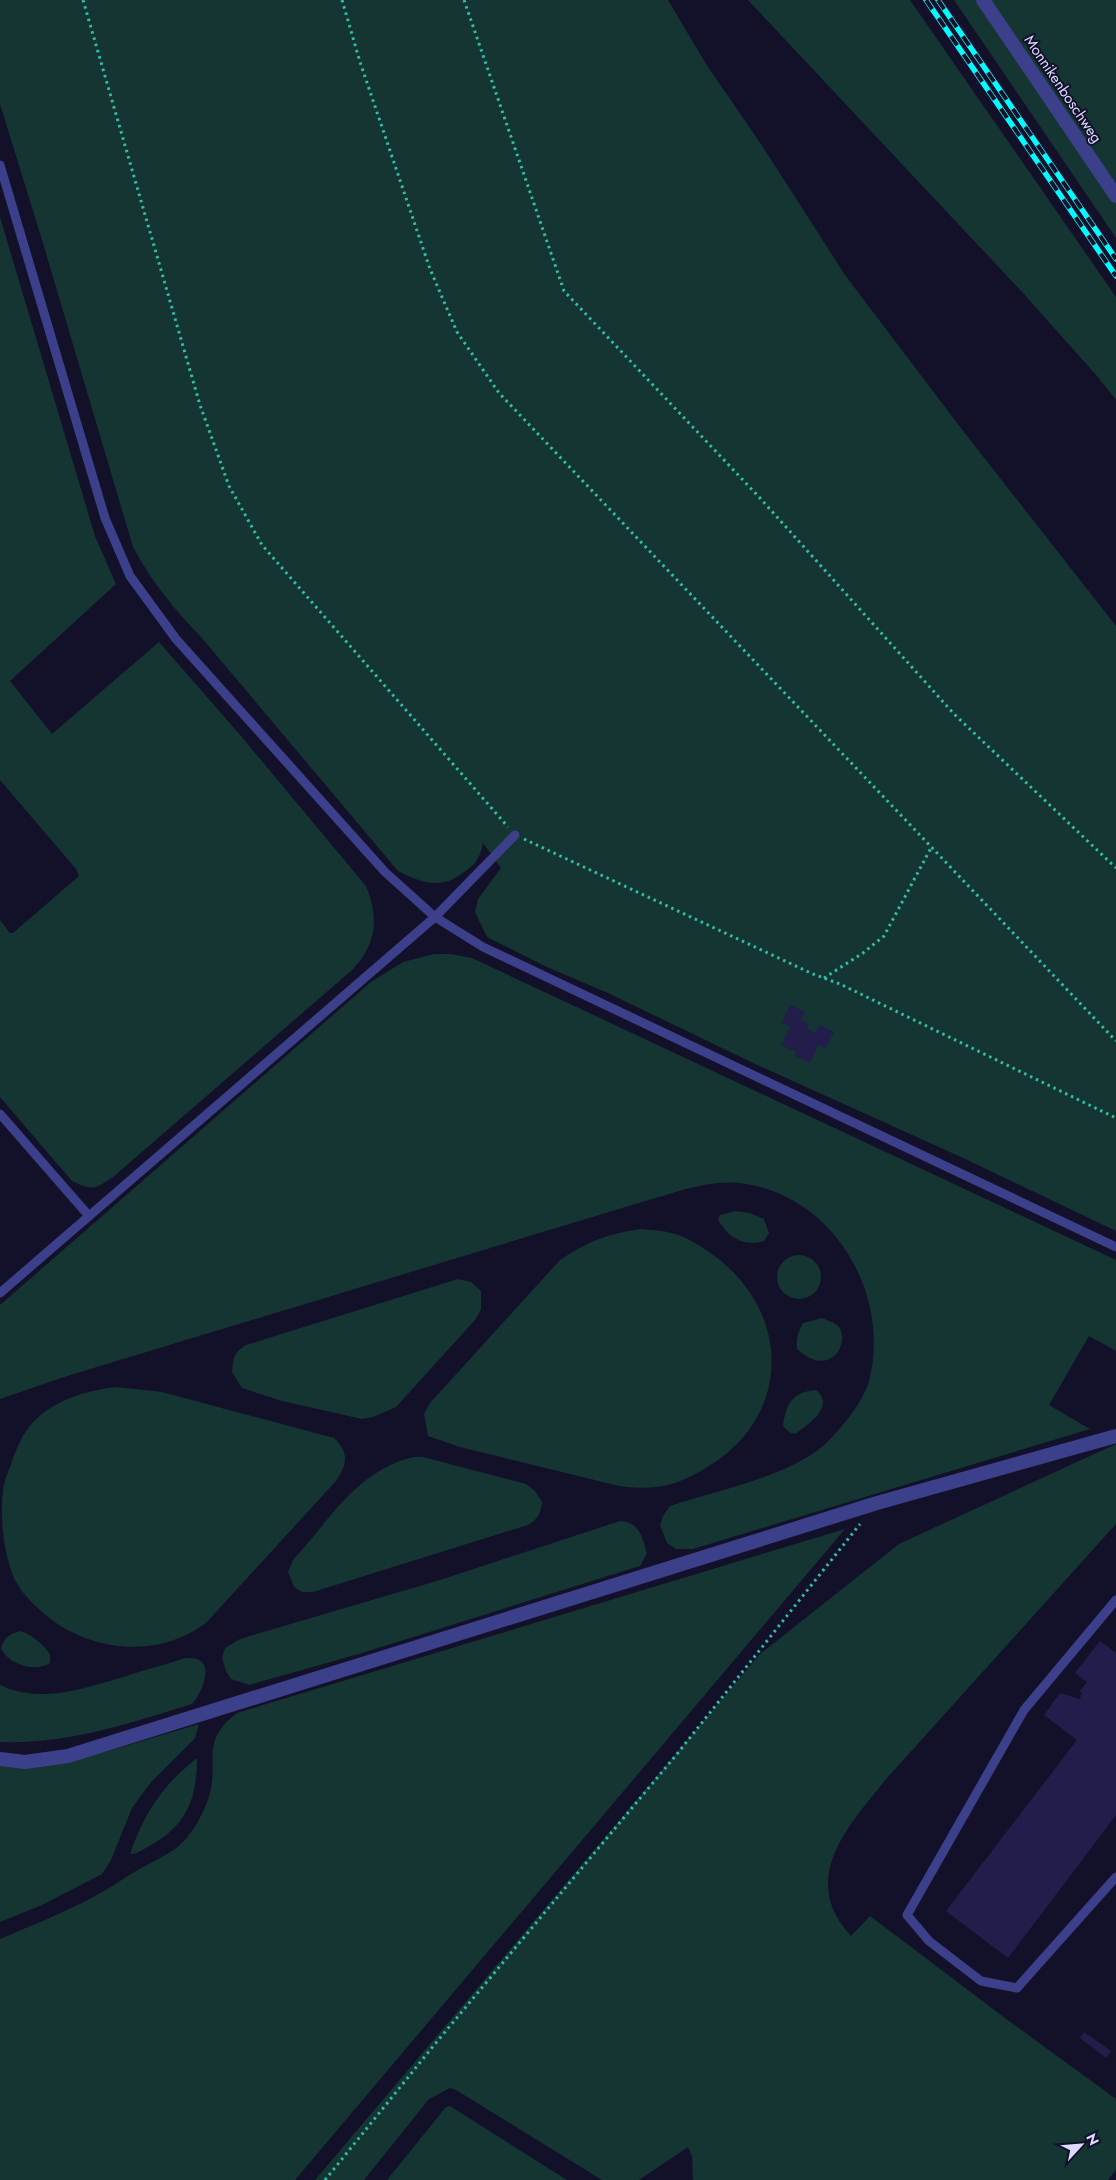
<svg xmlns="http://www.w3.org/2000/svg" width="1116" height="2180" viewBox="0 0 1116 2180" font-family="Jost,sans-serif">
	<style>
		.green { fill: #143531 }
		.building { fill: #231d4b }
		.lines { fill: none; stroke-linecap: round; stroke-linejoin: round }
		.path { stroke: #30bdaa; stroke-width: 3; stroke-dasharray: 2.5 4; stroke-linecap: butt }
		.service { stroke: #3c3f89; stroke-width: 9 }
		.minor { stroke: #3c3f89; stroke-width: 14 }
		.rail-casing { stroke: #06f9ff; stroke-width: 5.5 }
		.rail { stroke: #13112a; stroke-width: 4; stroke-dasharray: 11; stroke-linecap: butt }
		.labels { text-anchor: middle; stroke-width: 4; stroke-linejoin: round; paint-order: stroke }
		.street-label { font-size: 15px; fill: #dcdaff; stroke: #13112a }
	</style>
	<rect width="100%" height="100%" fill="#13112a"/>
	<g class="green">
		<path d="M 0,0 L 668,0 L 706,64 L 763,147 L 845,275 L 957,423 L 1116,626 L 1116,1231 L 961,1157 L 751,1062 L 608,993 L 547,967 L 487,937 L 475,912 L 478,899 L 501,868 L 483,843 C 482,848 481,853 478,858 C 475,864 470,868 464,872 C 442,890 421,883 398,871 L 201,637 C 174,609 151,581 133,547 L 42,240 L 0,104 Z"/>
		<path d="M 748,0 L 910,0 L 1116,297 L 1116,400 L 1097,376 L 1023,293 Z"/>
		<path d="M 954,0 L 1116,0 L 1116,238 Z"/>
		<path d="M 0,217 L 95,536 L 116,584 L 10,681 L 52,734 L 159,642 L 241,736 L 366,886 C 379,918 377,944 352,970 L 113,1177 C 95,1189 93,1191 72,1181 L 0,1097 L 0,920 L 10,933 L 13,933 L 79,876 L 76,869 L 0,780 Z"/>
		<path d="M 434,954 L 451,954 L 472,958 L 1116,1260 L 1116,1351 L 1089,1336 L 1049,1405 L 1090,1429 L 693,1549 L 676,1549 L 667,1543 L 660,1525 L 663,1516 L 670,1506 C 716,1491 780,1478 818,1450 C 835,1437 864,1402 869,1381 C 891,1295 835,1198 746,1184 C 710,1178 676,1193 642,1202 L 64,1377 L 0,1399 L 0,1305 L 371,982 L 403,962 Z"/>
		<path d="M 735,1211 L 750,1213 L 764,1219 L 769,1233 L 764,1241 C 743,1247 729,1238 718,1220 L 720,1215 Z"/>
		<path d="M 641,1229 C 651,1230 661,1230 671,1233 C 689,1237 705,1249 720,1260 C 792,1319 789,1417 709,1466 C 678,1486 655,1491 619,1486 L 460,1447 L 428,1436 L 424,1414 L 430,1403 L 560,1260 C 586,1242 610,1233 641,1229 Z"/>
		<circle cx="799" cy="1277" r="22"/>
		<path d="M 458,1279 L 471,1282 L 481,1291 L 481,1310 L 475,1320 L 396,1407 L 373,1417 L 362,1419 L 282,1401 L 242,1388 L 232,1372 C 233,1359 234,1352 246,1345 Z"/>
		<path d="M 822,1318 C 826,1320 832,1322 836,1324 C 853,1337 833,1382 797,1349 C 796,1338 798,1332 803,1323 Z"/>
		<path d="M 116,1387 L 162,1392 L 334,1438 C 350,1453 347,1466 335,1482 L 206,1623 C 199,1627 193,1632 186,1635 C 139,1658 79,1646 41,1611 C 30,1601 17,1588 12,1573 C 3,1548 0,1516 3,1490 C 4,1480 9,1471 12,1461 C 16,1450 21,1437 29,1427 C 50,1401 84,1391 116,1387 Z"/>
		<path d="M 816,1390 C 836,1406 808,1425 795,1434 L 789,1432 L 783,1426 C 786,1404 792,1392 816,1390 Z"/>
		<path d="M 1116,1444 L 1116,1524 L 888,1777 C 850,1824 797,1878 851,1936 L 870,1916 L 1005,2018 L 1116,2099 L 1116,2170 L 1108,2180 L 693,2180 L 692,2156 L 688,2147 L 639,2180 L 602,2180 L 456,2090 L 450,2088 L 429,2099 L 364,2180 L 315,2180 L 760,1654 L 899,1544 Z"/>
		<path d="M 413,1457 L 423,1457 L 526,1484 L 535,1491 L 542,1502 C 541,1513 538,1519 528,1525 L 313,1592 L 302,1592 L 294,1587 L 288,1572 L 293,1560 C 331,1519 355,1472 413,1457 Z"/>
		<path d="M 620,1521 C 639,1522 642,1536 647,1553 L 640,1566 L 359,1654 L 249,1685 L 231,1679 L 226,1671 L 222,1658 L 225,1648 L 240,1639 L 440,1580 Z"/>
		<path d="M 845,1529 L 295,2180 L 0,2180 L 0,1939 C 35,1924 71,1910 104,1891 C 115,1885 125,1877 136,1871 C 151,1862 172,1854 184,1841 C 194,1830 202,1816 207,1802 C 222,1765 197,1743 237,1713 Z"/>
		<path d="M 20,1631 C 32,1634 42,1644 50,1654 L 50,1663 C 34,1673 8,1664 1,1648 C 4,1637 10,1634 20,1631 Z"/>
		<path d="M 185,1658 C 190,1658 197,1658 201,1661 C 212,1670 200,1696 192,1704 C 130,1723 66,1745 0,1742 L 0,1685 C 41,1704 82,1689 123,1677 C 144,1670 165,1665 185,1658 Z"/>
		<path d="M 199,1724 L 195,1738 L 151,1782 L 132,1808 L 111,1860 L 102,1874 L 42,1905 L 0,1922 L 0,1765 L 105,1752 Z"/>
		<path d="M 197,1758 C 197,1798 187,1825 151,1845 C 144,1849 138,1854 130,1854 C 145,1812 162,1786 197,1758 Z"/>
		<path d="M 450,2106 L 567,2180 L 387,2180 L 446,2107 Z"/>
	</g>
	<g class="building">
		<path d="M 790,1005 L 805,1012 L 801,1020 L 809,1024 L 807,1029 L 815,1033 L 819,1025 L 834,1032 L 826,1048 L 818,1045 L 810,1063 L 794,1056 L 797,1052 L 781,1045 L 790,1027 L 782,1023 Z"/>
		<path d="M 1100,1641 L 1116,1653 L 1116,1815 L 1008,1958 L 946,1911 L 1077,1740 L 1044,1715 L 1060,1693 L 1080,1699 L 1082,1692 L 1079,1692 L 1087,1682 L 1075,1673 Z"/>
		<path d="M 1084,2032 L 1111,2051 L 1106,2058 L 1080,2038 Z"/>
	</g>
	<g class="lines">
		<g class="path">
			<path d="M 83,0 L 200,405 L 229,486 L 262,545 L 508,827"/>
			<path d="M 342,0 L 360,62 L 430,269 L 457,332 L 499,393 L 1116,1041"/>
			<path d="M 464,0 L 564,291 L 759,497 L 954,714 L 1116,868"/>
			<path d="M 524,839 L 813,974 L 840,984 L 1116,1118"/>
			<path d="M 824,978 L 863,953 L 884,936 L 932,846"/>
			<path d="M 325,2180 L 435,2044 L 677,1754 L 860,1524"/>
		</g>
		<g class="service">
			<path d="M 0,165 L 105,518 L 130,576 L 176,639 L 385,872 L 435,917 L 483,947 L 1116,1247"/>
			<path d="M 0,1114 L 89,1216"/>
			<path d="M 0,1293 L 435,917 L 515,835"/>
			<path d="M 1116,1600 L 1024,1710 L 907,1915 L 929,1941 L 981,1981 L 1017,1988 L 1116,1877"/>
		</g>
		<g class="minor">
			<path d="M 983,0 L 1116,196"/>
			<path d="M 0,1759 L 25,1762 L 68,1756 L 877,1503 L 1116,1436"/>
		</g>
		<g class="rail-casing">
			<g id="rail">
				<path d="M 926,0 L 1116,276"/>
				<path d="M 938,0 L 1116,259"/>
			</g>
		</g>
		<use href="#rail" class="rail"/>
	</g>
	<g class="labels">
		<g class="street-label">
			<text transform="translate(1063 89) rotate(56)" y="5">Monnikenboschweg</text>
		</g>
	</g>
	<g transform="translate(1081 2145) rotate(64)" stroke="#13112a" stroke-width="4" paint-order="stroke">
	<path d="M0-4L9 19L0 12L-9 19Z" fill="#dcdaff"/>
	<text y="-8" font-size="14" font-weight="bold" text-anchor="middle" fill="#dcdaff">N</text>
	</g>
</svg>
